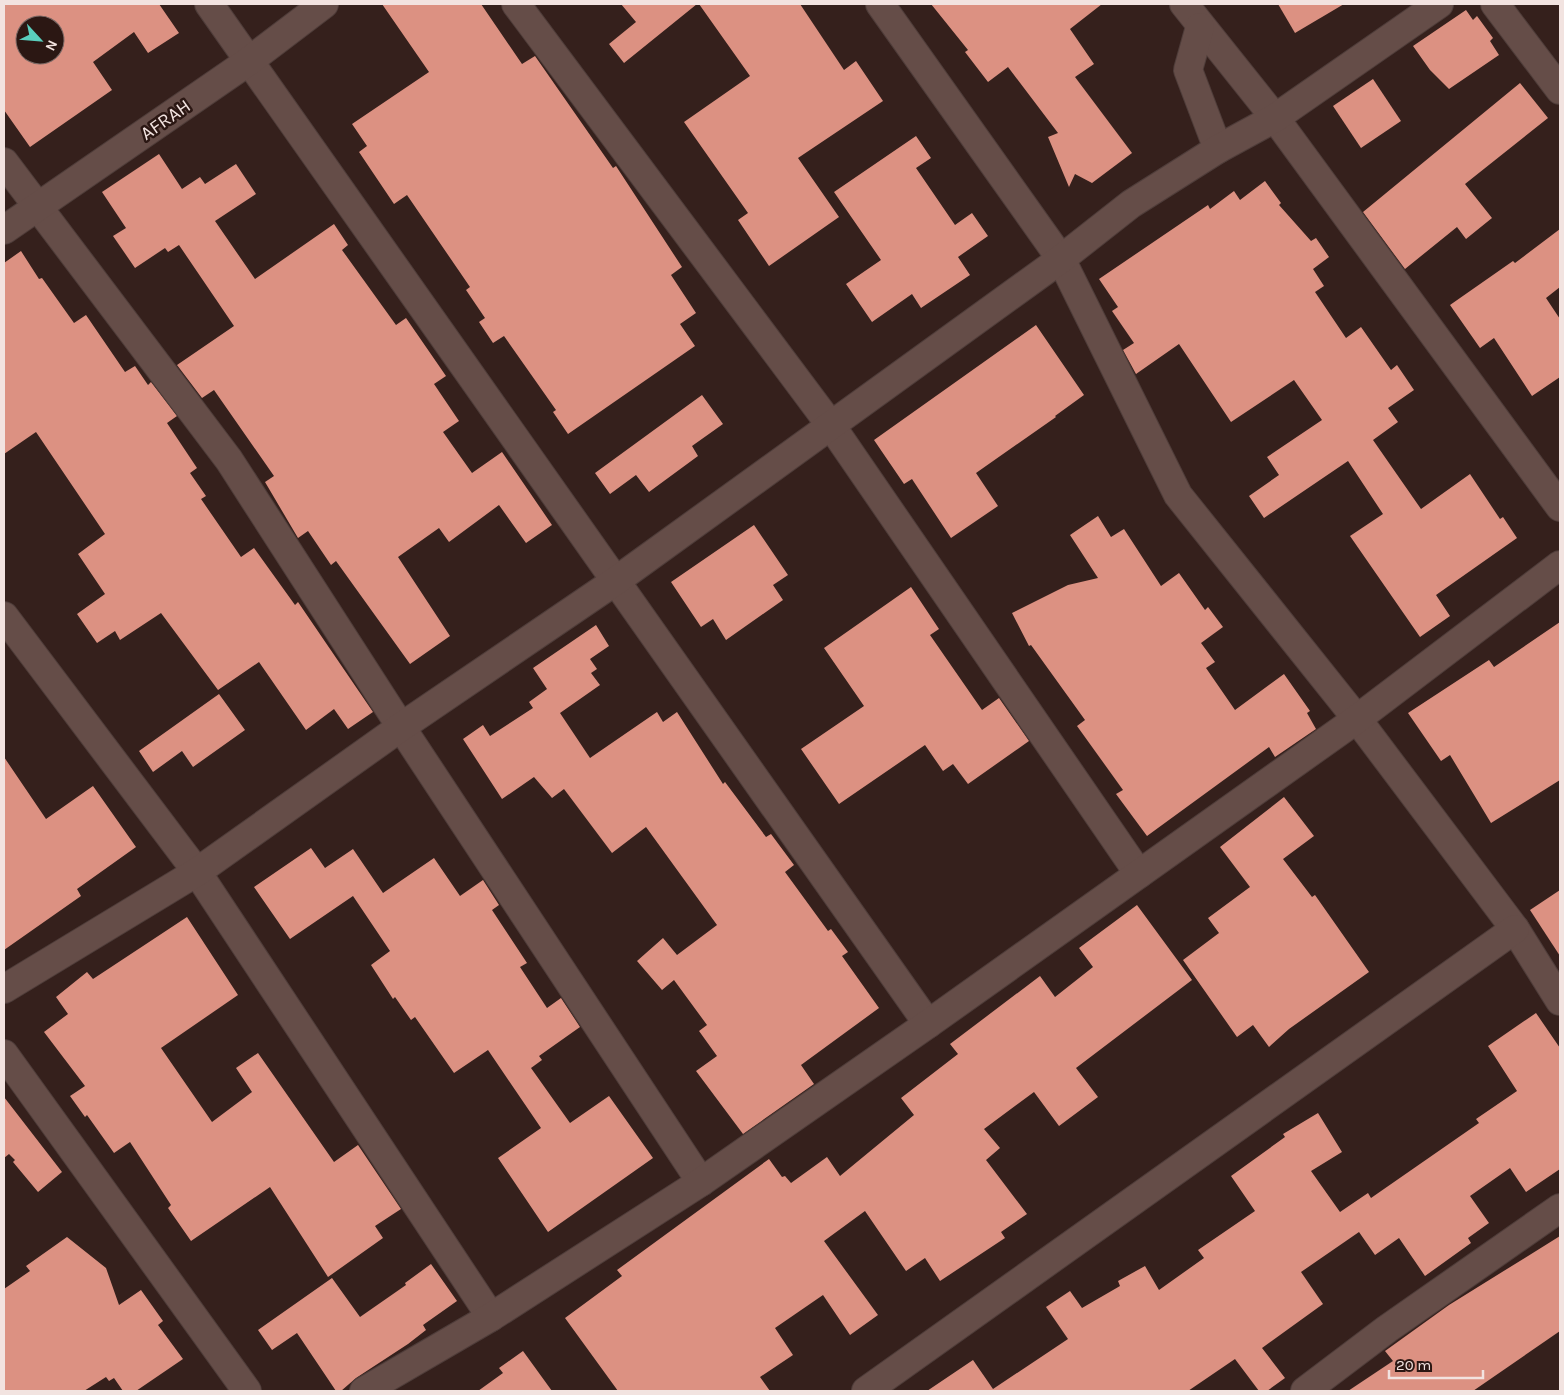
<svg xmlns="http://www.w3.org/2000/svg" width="1564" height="1395" viewBox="0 0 1564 1395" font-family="Karla,sans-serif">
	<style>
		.building { fill: #dc9182; fill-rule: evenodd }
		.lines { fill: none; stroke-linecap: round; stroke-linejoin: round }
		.street-casing { stroke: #4f3d3a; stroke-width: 30 }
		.street { stroke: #654d48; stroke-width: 28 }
		.labels { text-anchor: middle; stroke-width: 5; stroke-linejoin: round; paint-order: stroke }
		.street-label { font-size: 19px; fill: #f2e3e0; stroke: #2b1713 }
	</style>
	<rect width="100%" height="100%" fill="#35201c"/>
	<g class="building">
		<path d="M 4,4 L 159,4 L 179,33 L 148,53 L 134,32 L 93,62 L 112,90 L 30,147 L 4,110 ZM 25,25 L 55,25 L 55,55 L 25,55 Z"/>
		<path d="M 382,4 L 481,4 L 522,64 L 535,56 L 613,168 L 616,166 L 682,267 L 671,275 L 696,313 L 680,324 L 695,346 L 568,434 L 553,412 L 556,410 L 504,336 L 493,343 L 479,322 L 485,318 L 466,290 L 470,287 L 407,195 L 394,204 L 359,152 L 367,146 L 352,124 L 429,72 Z"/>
		<path d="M 621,4 L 697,4 L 624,63 L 609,44 L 636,22 Z"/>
		<path d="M 699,4 L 800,4 L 844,70 L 856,61 L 883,101 L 798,158 L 839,217 L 769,266 L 738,220 L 748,213 L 684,122 L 750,76 Z"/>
		<path d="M 931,4 L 1102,4 L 1070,29 L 1094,64 L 1075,77 L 1132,153 L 1092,183 L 1075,174 L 1069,187 L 1048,137 L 1058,133 L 1008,67 L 988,82 L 965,52 L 968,50 Z"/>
		<path d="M 1278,4 L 1344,4 L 1295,33 Z"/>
		<path d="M 1466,10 L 1473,20 L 1477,16 L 1493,38 L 1490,41 L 1499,55 L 1449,89 L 1430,70 L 1413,46 Z"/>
		<path d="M 1373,79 L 1401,121 L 1361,148 L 1333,106 Z"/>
		<path d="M 1520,83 L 1548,118 L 1465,184 L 1492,218 L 1466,239 L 1457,227 L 1405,269 L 1363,212 Z"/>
		<path d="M 916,136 L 931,158 L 916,168 L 955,225 L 972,213 L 988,236 L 958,257 L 970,275 L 921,308 L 912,294 L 872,322 L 846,284 L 881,260 L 834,192 Z"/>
		<path d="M 159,154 L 182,189 L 200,177 L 205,184 L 236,164 L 256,194 L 215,221 L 255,279 L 334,224 L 348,245 L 342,250 L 396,325 L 406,318 L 446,376 L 434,384 L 459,421 L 443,432 L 472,473 L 502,452 L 552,525 L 526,543 L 499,505 L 449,542 L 439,528 L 398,557 L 450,636 L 410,664 L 336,561 L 331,565 L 308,531 L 298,538 L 265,482 L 274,476 L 214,390 L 202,398 L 177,365 L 234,326 L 179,245 L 168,252 L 165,248 L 135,268 L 113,236 L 126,228 L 102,192 Z"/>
		<path d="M 1265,181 L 1281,203 L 1279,205 L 1311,241 L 1316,238 L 1329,257 L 1313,269 L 1324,286 L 1315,292 L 1346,338 L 1361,327 L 1391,370 L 1397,365 L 1414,390 L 1388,408 L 1398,422 L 1373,440 L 1421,509 L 1470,474 L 1500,519 L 1503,517 L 1517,538 L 1436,595 L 1450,616 L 1420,637 L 1350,536 L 1383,514 L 1348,461 L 1264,518 L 1249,496 L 1279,475 L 1267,457 L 1322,420 L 1294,380 L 1231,422 L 1179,344 L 1136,374 L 1123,350 L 1134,343 L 1112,311 L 1118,307 L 1099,279 L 1208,205 L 1210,209 L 1234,191 L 1240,200 Z"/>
		<path d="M 1560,229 L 1560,287 L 1546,298 L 1560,319 L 1560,377 L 1532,396 L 1494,338 L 1480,348 L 1450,305 L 1513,261 L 1515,263 Z"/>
		<path d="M 21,251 L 39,279 L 42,278 L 74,323 L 86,315 L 125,372 L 135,366 L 148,385 L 151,382 L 177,416 L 167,423 L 197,468 L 190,473 L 206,496 L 201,499 L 241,557 L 254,548 L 295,605 L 298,602 L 373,712 L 348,729 L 334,709 L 306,730 L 259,662 L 218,690 L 161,613 L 120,640 L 115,631 L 97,643 L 77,614 L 105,594 L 78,554 L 105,534 L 36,432 L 4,454 L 4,263 Z"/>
		<path d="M 1036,325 L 1084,395 L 1055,416 L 1056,417 L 976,473 L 998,506 L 951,538 L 912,479 L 904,484 L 874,440 Z"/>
		<path d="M 702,395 L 723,424 L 692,446 L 698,456 L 649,492 L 636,475 L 610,494 L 595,473 Z"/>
		<path d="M 1098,516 L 1111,537 L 1124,529 L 1161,586 L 1179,573 L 1205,610 L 1208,607 L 1223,627 L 1201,643 L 1215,662 L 1206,668 L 1235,710 L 1284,674 L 1310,711 L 1307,713 L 1316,729 L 1275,757 L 1269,747 L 1147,836 L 1116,794 L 1123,790 L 1077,726 L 1085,720 L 1031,645 L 1029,646 L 1012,613 L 1068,585 L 1098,578 L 1070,535 Z"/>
		<path d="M 754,525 L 788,575 L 773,585 L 783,600 L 726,640 L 713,619 L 701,627 L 671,582 Z"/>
		<path d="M 911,587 L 939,629 L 930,635 L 982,710 L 999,698 L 1029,741 L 968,784 L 953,764 L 943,771 L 925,745 L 839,804 L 801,749 L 864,706 L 824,648 Z"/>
		<path d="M 1560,622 L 1560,780 L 1491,823 L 1450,755 L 1441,761 L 1408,713 L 1489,660 L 1494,667 Z"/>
		<path d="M 596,625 L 609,646 L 590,659 L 597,669 L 591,673 L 600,685 L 560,713 L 590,758 L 657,712 L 663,722 L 677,712 L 723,784 L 725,782 L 766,837 L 771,834 L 794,865 L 785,872 L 828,931 L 831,929 L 848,952 L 842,956 L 879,1008 L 801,1065 L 814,1084 L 743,1134 L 696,1071 L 717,1056 L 699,1031 L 707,1025 L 674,980 L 662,990 L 637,961 L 663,938 L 677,955 L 717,925 L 646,827 L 612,853 L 564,789 L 552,798 L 534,777 L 502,799 L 463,739 L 483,725 L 490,736 L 533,708 L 529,702 L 547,689 L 533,668 Z"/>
		<path d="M 219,694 L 245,730 L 193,767 L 182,751 L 153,772 L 139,751 Z"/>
		<path d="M 4,757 L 46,819 L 93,786 L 136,847 L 77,889 L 81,896 L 4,950 Z"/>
		<path d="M 1284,797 L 1314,836 L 1283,859 L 1312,897 L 1315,895 L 1369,972 L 1289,1029 L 1269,1047 L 1253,1025 L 1237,1037 L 1183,960 L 1219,933 L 1208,918 L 1250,887 L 1220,847 Z"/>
		<path d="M 311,848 L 325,868 L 353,849 L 383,893 L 434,858 L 460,896 L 483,880 L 499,905 L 492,910 L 527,963 L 520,967 L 547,1008 L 561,998 L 580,1027 L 539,1056 L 542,1060 L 531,1068 L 570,1123 L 609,1096 L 653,1158 L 548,1232 L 498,1158 L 541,1128 L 488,1050 L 454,1073 L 415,1017 L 411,1020 L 395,997 L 393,999 L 371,965 L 390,951 L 353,896 L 290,939 L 254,887 Z"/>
		<path d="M 1560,890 L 1560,956 L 1530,910 Z"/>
		<path d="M 1137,905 L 1192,980 L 1076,1068 L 1098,1097 L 1059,1126 L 1034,1092 L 984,1129 L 1000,1148 L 986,1160 L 1027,1214 L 1001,1232 L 1005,1238 L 940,1281 L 925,1258 L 906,1271 L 865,1211 L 824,1241 L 878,1315 L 850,1335 L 823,1295 L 775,1328 L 793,1355 L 760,1377 L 770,1391 L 618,1391 L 565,1318 L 622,1276 L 617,1270 L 769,1159 L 782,1177 L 785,1176 L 791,1183 L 827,1157 L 840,1176 L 914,1115 L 901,1098 L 958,1054 L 950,1044 L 1040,976 L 1055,997 L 1093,967 L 1079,948 Z"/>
		<path d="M 187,917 L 238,995 L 161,1048 L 212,1122 L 252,1092 L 236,1068 L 258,1053 L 334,1162 L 358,1145 L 401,1209 L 375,1226 L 383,1238 L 328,1277 L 270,1187 L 191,1241 L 168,1208 L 171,1205 L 130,1142 L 114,1153 L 87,1115 L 85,1117 L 70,1096 L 85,1086 L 44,1032 L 68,1014 L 56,997 L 87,972 L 93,979 Z"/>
		<path d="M 1536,1013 L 1560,1048 L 1560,1169 L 1526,1192 L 1510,1168 L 1470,1196 L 1489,1223 L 1468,1238 L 1471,1243 L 1425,1276 L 1399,1238 L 1375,1255 L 1359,1232 L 1301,1272 L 1323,1304 L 1262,1348 L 1285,1378 L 1267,1391 L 1259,1391 L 1235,1359 L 1188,1391 L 927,1391 L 973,1360 L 993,1389 L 1068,1339 L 1046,1307 L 1070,1291 L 1082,1308 L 1120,1286 L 1118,1281 L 1145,1266 L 1159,1290 L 1204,1258 L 1198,1250 L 1255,1211 L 1231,1176 L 1285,1137 L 1283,1134 L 1318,1113 L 1342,1152 L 1311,1171 L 1340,1212 L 1368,1193 L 1371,1198 L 1479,1123 L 1476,1119 L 1517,1091 L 1488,1046 Z"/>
		<path d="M 4,1097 L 62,1172 L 38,1192 L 13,1162 L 15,1160 L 9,1154 L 4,1158 Z"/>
		<path d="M 1560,1236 L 1560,1331 L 1473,1391 L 1348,1391 L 1393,1361 L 1385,1351 L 1449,1305 Z"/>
		<path d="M 67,1237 L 106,1268 L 119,1305 L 141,1290 L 163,1321 L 158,1325 L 183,1359 L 136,1391 L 123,1391 L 114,1378 L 109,1381 L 106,1377 L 84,1391 L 4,1391 L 4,1289 L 30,1271 L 26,1266 Z"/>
		<path d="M 431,1264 L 457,1301 L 423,1325 L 426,1330 L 408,1344 L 356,1378 L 341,1391 L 336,1391 L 297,1333 L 272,1350 L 258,1330 L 332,1278 L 360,1317 L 406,1285 L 405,1283 Z"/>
		<path d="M 523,1351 L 552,1391 L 478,1391 L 503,1373 L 499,1368 Z"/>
	</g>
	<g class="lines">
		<g class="street-casing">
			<g id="street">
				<path d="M 209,4 L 928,1024"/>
				<path d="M 516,4 L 832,427 L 1139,874"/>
				<path d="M 880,4 L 1061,259 L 1178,495 L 1357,719 L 1515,929 L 1560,1001"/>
				<path d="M 1184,4 L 1275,118 L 1560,507"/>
				<path d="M 1495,4 L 1560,90"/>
				<path d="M 1200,27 L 1188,70 L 1218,149"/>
				<path d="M 4,162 L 229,460 L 401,727 L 701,1182"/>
				<path d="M 4,230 L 249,61 L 324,4"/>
				<path d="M 4,616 L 197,872 L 491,1317"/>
				<path d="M 4,989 L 197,872 L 401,727 L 617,580 L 1061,259 L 1131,204 L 1218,149 L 1275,118 L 1439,4"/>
				<path d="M 4,1054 L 247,1391"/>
				<path d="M 364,1391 L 491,1317 L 701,1182 L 928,1024 L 1357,719 L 1560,565"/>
				<path d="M 866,1391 L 1515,929"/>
				<path d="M 1305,1391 L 1387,1329 L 1560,1208"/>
			</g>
		</g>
		<use href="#street" class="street"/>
	</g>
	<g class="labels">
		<g class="street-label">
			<text transform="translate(165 119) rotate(-35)" y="7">AFRAH</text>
		</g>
	</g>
	<rect width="1564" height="1395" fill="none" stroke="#f2e3e0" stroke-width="10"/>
	<g transform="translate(40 40) rotate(116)"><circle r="24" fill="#2b1713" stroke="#7b6965"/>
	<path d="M0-4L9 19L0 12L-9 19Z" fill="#5acebd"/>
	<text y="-8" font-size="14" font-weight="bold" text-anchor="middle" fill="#f2e3e0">N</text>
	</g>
	<path d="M1389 1370v8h94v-8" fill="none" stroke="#f2e3e0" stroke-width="2.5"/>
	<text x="1396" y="1370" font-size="15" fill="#f2e3e0" stroke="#2b1713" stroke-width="4" paint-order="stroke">20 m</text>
</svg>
